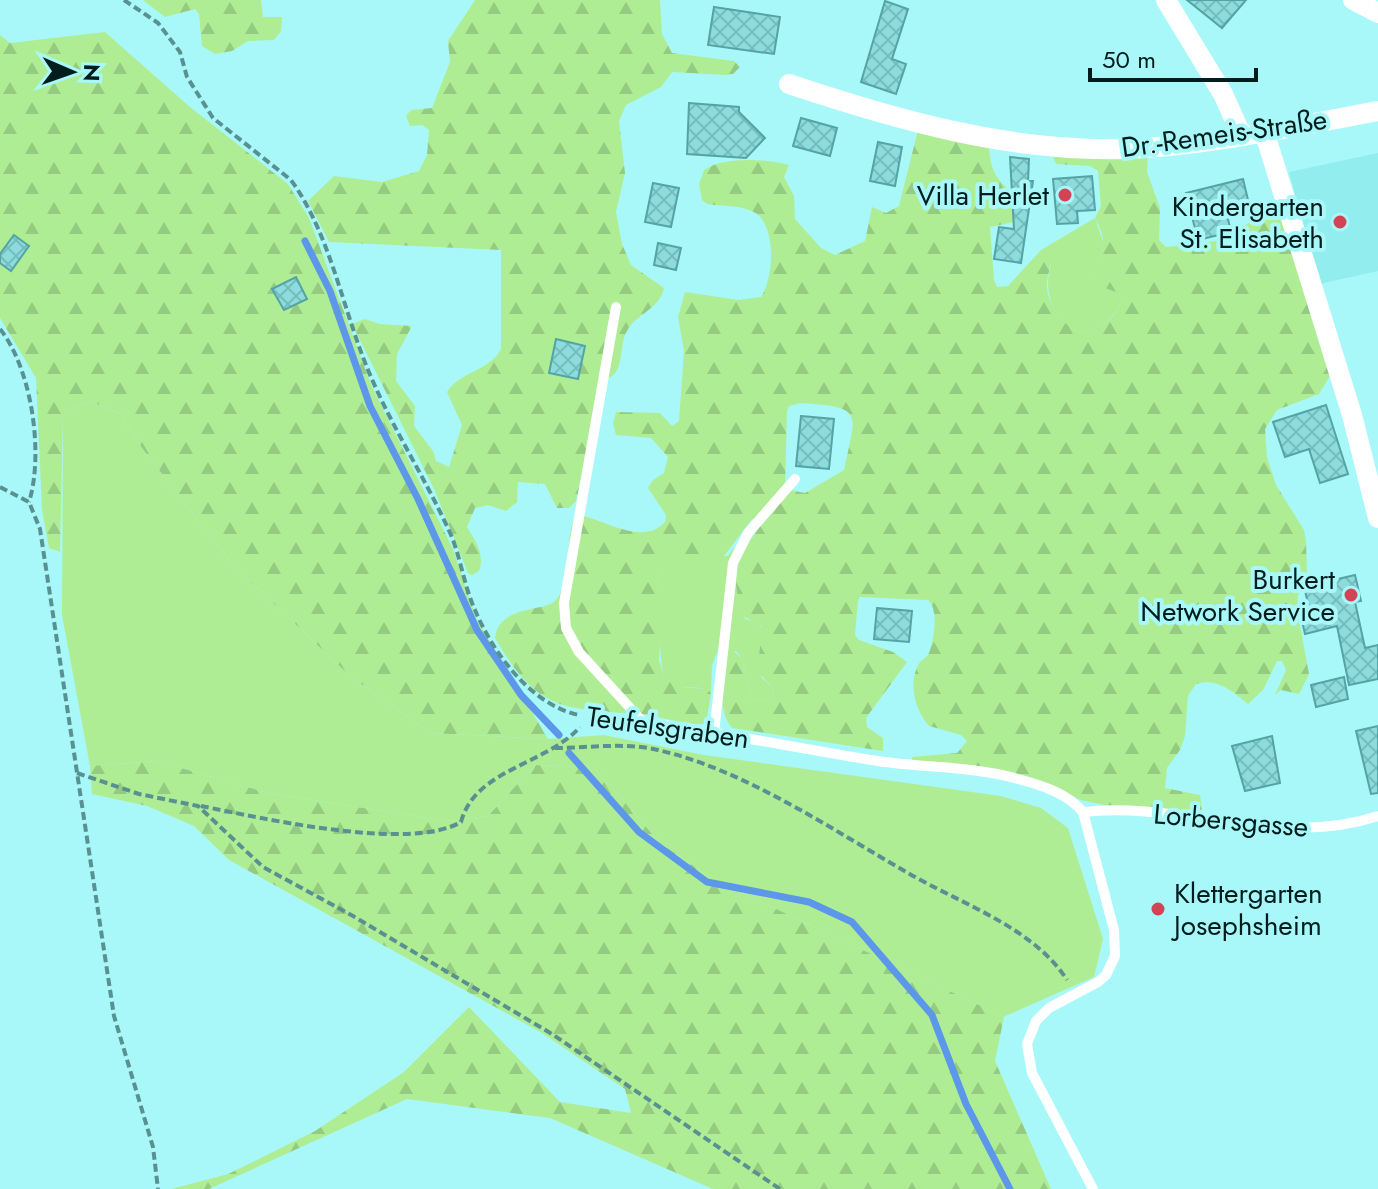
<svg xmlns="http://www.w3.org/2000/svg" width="1378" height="1189" viewBox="0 0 1378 1189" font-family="Jost,sans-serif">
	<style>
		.built { fill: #91edee }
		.green { fill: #afed95 }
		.forest { fill: url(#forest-firs); fill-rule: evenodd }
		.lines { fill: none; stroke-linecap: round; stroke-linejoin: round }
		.stream { stroke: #5c97e9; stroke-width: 7 }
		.building { fill: url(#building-cross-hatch); stroke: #54a4a5; stroke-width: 2 }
		.path { stroke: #599192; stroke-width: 4; stroke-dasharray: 8 4; stroke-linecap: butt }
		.service { stroke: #fff; stroke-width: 10 }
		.minor { stroke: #fff; stroke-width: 20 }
		.poi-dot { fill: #d34356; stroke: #a8f8f9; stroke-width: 3 }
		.labels { text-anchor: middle; stroke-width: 8; stroke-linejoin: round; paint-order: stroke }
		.street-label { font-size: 28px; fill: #001d1e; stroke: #a8f8f9 }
		.poi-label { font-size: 28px; fill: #001d1e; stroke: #a8f8f9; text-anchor: end }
	</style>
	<defs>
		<pattern id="forest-firs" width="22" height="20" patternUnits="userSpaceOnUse" patternTransform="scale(2)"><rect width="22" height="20" fill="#afed95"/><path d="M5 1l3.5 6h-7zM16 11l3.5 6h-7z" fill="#95cb80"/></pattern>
		<pattern id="building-cross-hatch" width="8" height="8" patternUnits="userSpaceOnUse" patternTransform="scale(2)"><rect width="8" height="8" fill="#8cdbdd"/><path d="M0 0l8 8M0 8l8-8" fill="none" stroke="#77bcbd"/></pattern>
	</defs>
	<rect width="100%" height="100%" fill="#a8f8f9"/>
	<path class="built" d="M 1378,153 L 1378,271 L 1319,284 L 1289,172 Z"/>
	<g class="green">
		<path d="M 1095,218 L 1104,245 L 1094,275 L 1121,293 L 1122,299 C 1116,317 1099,331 1081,333 C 1054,323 1042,291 1051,265 L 1041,250 Z"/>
		<path d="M 90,401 L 121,414 L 142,448 L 232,564 L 349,675 L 430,733 L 548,739 L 604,735 L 704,755 L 1001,796 L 1041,808 L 1068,828 L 1103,939 L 1094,977 L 1003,1017 L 713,879 L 660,843 L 594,767 L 535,765 L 488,816 L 446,821 L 268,793 L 157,761 L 90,766 L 62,615 L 63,413 Z"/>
		<path d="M 734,547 L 718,650 L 712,665 L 711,693 C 700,682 677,694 665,678 C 660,671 655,583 658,573 C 660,566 663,562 669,558 L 728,556 Z"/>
		<path d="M 734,581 L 745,619 L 758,623 L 763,631 L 759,648 L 761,677 L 772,687 L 774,695 L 769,701 L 752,699 L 742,658 L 736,651 L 725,654 Z"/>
	</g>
	<g class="forest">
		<path d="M 143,0 L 261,0 L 263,17 L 282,17 L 281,31 L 274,40 L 248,41 L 232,51 L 215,54 L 202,46 L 199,14 L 195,9 L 165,17 Z"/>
		<path d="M 475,0 L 660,0 L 662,34 L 672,53 L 734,61 L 740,67 L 733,74 L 727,75 L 672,72 L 661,87 L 626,105 L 619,121 L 625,173 L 616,212 L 622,244 L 631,265 L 664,288 C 659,310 637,313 627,331 C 617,348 627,375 603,380 L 576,501 L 569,508 L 557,508 L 545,484 L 518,482 L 517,502 L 506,511 L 488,505 L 475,508 L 467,527 C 476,542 485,554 479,571 L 472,575 L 468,573 L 434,489 L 352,324 L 365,319 L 380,324 L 412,326 L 397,354 L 396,381 L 415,406 L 414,426 L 433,451 L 436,461 L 449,467 L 462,425 L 447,392 C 460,371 490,371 501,349 L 501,250 L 329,242 L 308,201 L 334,176 L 382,182 L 419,171 L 427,155 L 429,130 L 422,125 L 410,126 L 406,116 L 411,110 L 432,108 L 450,62 L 448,41 Z"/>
		<path d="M 105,32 L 190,107 L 288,184 L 309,218 L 372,387 L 453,549 L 476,618 L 548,739 L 430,733 L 349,675 L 232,564 L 142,448 L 121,414 L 90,401 L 63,413 L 60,552 L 49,548 L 42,510 L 36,378 L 0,318 L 0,35 L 10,43 Z"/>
		<path d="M 919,126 L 989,142 C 989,170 997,184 1021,197 L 1014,222 L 990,227 L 994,280 L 997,287 L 1008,286 L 1041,250 L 1052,256 C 1051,265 1048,273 1047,281 C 1045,301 1063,327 1081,333 C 1099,331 1123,314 1121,294 L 1095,284 C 1091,255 1115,255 1095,218 L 1101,206 L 1098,171 L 1090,166 L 1056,164 L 1050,150 L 1148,150 L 1147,172 L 1160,208 L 1159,240 L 1166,247 L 1224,240 L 1235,235 L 1258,214 L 1273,214 L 1281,219 L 1330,376 L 1319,394 L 1277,410 L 1265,429 L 1267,457 L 1276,485 L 1304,530 L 1306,541 L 1307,576 L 1298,595 L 1297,609 L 1309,674 L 1299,694 L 1281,690 L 1275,695 L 1286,670 L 1282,661 L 1277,661 L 1263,690 L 1248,704 C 1233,692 1217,677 1196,684 L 1188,696 L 1185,736 L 1180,750 L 1167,768 L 1165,788 L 1200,795 L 1202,809 L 1195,814 L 1104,805 L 1081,800 L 1056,788 L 912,761 L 912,757 L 957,753 L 967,741 L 961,735 L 929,726 C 915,710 907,682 920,662 C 923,659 927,657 929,653 C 934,640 939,609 928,600 L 860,597 L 858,601 L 855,635 L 859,640 L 893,652 L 907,662 L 866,718 L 867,727 L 883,738 L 883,751 L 732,728 C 716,709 723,677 725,654 L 731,649 L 742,658 L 752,699 L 769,701 L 774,695 L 772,687 L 758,672 L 761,626 L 741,615 C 738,598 732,574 738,557 C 743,543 763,533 758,519 L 752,519 L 721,560 L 696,563 L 669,558 L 658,572 L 657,583 L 661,621 L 659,660 L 664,676 L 682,687 L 707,689 L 711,693 L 706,724 C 686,726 664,717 645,715 C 566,707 540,716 495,638 C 498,605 544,612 555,601 C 576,578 562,540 576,515 C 600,516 641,548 665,522 L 666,515 L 648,488 L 653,480 L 664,473 L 668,457 L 651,438 L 616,435 L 613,423 L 616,412 L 660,413 L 672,426 L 679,421 L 684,351 L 678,317 L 685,292 L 739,300 L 761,297 C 774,278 776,229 757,214 C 745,205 721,206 707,204 L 702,200 L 699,184 L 704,170 C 724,156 766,159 789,165 L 784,177 L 794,196 L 795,219 L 821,248 L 835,255 L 865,241 L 872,207 L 886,213 L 899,206 ZM 801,403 C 865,407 856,412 844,470 L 805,493 L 785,489 L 787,411 L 789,406 Z"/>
		<path d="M 157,761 L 268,793 L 446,821 L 488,816 L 535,765 L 594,767 L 660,843 L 713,879 L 1004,1017 L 995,1061 L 1051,1189 L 713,1189 L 550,1118 L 407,1099 L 209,1189 L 171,1189 L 228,1174 L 315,1131 L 404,1072 L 469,1007 L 560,1102 L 631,1113 L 625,1089 L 542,1033 L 229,860 L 194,826 L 147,806 L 92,794 L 90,766 Z"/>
	</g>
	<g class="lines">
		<g class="stream">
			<path d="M 305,241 L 330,291 L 370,406 L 418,499 L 477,630 L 521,695 L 559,735"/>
			<path d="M 569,753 L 639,832 L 707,882 L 809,902 L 852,922 L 932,1015 L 966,1104 L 1010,1189"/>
		</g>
	</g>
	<g class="building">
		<path d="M 1187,0 L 1246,0 L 1222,28 Z"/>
		<path d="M 885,1 L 908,9 L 892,59 L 906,64 L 896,94 L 861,82 Z"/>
		<path d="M 714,7 L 780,17 L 774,54 L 708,45 Z"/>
		<path d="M 689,103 L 739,107 L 739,112 L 765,138 L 746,158 L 687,154 Z"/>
		<path d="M 801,118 L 837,128 L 830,156 L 793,146 Z"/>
		<path d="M 878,142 L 902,147 L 895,186 L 870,181 Z"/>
		<path d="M 1010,157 L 1029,159 L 1028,181 L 1033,181 L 1021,263 L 994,259 L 999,227 L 1014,229 Z"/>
		<path d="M 1092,176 L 1095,210 L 1077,211 L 1078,223 L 1057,224 L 1053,179 Z"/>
		<path d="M 1243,179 L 1249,204 L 1226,210 L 1231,232 L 1198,240 L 1186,193 Z"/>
		<path d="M 653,183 L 679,188 L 671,227 L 645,222 Z"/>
		<path d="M 14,235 L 29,246 L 11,271 L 0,263 L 0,254 Z"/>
		<path d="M 658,243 L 681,248 L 676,270 L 654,265 Z"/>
		<path d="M 296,277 L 307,299 L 284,310 L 272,289 Z"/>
		<path d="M 556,339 L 585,346 L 578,379 L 549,373 Z"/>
		<path d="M 1326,405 L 1348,474 L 1320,483 L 1309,449 L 1285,457 L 1273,422 Z"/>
		<path d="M 801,416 L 834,419 L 829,469 L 796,466 Z"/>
		<path d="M 1355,575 L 1361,601 L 1355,602 L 1365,648 L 1378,645 L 1378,679 L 1349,685 L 1337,626 L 1305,634 L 1301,617 L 1311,615 L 1304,587 Z"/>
		<path d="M 877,608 L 912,611 L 909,642 L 874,639 Z"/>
		<path d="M 1344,677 L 1348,699 L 1316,707 L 1311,685 Z"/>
		<path d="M 1378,726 L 1378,793 L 1371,794 L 1356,731 Z"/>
		<path d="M 1272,736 L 1280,783 L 1245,791 L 1232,746 Z"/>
	</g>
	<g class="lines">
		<g class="path">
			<path d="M 124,0 L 158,23 L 180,52 L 187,77 L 213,118 L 291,180 C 332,237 343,313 371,377 C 394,431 427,481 451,535 C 461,559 464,586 475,610 C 493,653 531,705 579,715"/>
			<path d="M 0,329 C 32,369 44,454 29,502"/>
			<path d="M 0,487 L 29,502 L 40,529 L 114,1016 L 153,1147 L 158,1189"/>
			<path d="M 555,748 C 588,748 625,742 658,750 C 745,770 831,829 908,873 C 961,904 1033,927 1067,980"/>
			<path d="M 77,773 L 139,794 L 198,806 L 263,867 L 353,916 L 552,1034 L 780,1189"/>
			<path d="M 201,806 C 261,818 410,852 461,822 C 475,769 546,765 580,727"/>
		</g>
		<g class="service">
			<path d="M 616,307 L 564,603 L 566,628 L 579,652 L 642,721"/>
			<path d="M 593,717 C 689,725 783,746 878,761 C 924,768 973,766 1018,779 C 1041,785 1067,793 1083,812 L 1114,930 L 1115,956 L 1106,975 L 1098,982 L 1049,1008 L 1036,1021 L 1027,1044 L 1032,1073 L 1093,1189"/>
			<path d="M 714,733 L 733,563 L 748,533 L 795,479"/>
			<path d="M 1083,812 C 1182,801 1279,849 1378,816"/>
		</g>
		<g class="minor">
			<path d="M 1166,0 L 1223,94 L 1241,134"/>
			<path d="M 1353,0 L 1378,13"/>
			<path d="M 789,84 C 897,120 1009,152 1124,149 C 1209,146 1295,126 1378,111"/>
			<path d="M 1264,131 L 1352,415 L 1378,518"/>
		</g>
	</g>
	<g class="poi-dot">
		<circle cx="1065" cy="195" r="8"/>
		<circle cx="1340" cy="222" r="8"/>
		<circle cx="1351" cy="595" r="8"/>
		<circle cx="1158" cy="909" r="8"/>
	</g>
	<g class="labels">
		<g class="street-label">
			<text transform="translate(1224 133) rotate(-8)" y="10">Dr.-Remeis-Straße</text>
			<text transform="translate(668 727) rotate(8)" y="10">Teufelsgraben</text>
			<text transform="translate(1231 820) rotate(5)" y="10">Lorbersgasse</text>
		</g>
		<g class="poi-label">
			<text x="1049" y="205">Villa Herlet</text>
			<text x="1324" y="216">Kindergarten<tspan x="1324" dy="32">St. Elisabeth</tspan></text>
			<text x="1335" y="589">Burkert<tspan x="1335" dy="32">Network Service</tspan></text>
			<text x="1174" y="903" text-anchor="start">Klettergarten<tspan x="1174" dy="32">Josephsheim</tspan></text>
		</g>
	</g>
	<g transform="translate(72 72) rotate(92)" stroke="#a8f8f9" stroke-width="6" paint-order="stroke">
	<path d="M0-6L14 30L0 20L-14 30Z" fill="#001d1e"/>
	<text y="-12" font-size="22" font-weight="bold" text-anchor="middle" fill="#001d1e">N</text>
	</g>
	<path d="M1090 68v12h166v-12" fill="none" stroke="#001d1e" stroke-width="4"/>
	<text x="1102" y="68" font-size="24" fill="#001d1e" stroke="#a8f8f9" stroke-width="6" paint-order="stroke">50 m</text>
</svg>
